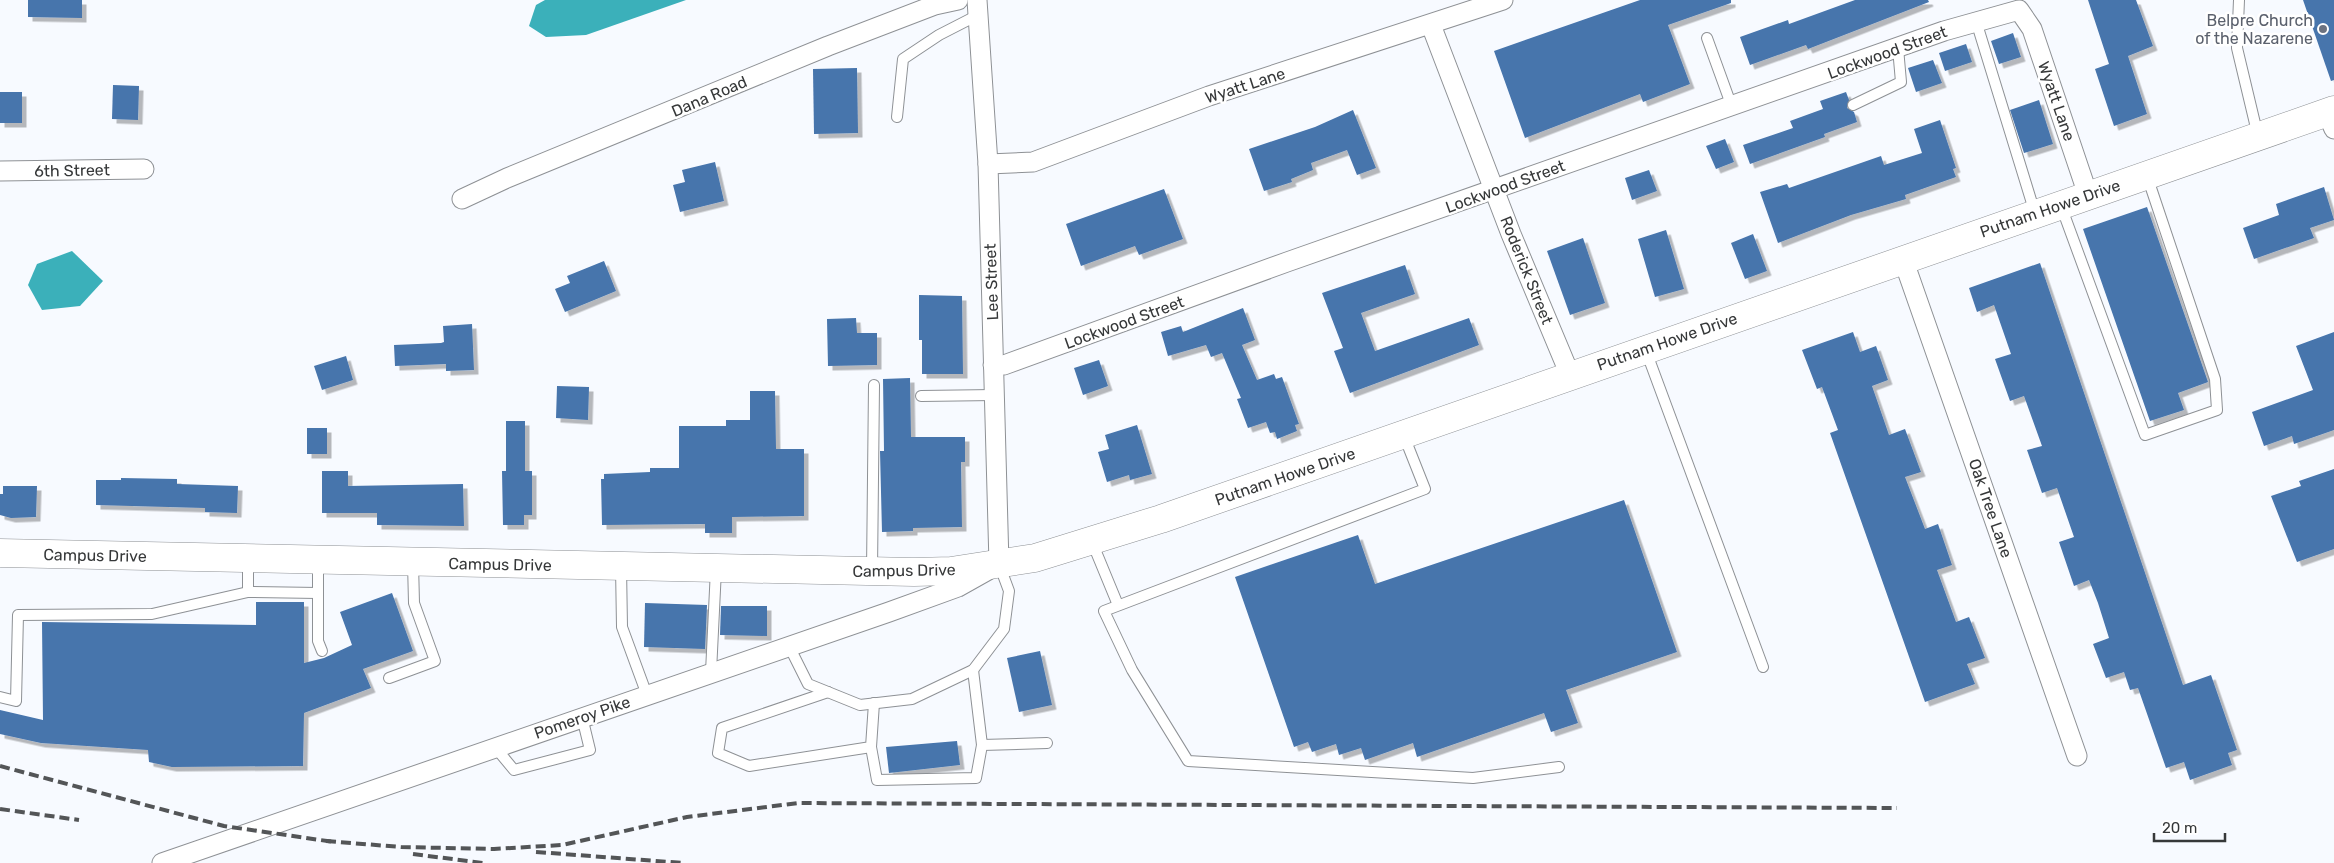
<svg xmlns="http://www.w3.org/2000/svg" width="2334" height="863" viewBox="0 0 2334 863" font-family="Rubik,sans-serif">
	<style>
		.water { fill: #3bb0ba }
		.building { fill: #4674ac; filter: url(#shadow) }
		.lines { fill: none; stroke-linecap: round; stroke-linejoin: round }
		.lane-casing { stroke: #8e9195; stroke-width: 12 }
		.street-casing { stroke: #8e9195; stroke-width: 21 }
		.secondary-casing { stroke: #8e9195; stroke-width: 29 }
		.lane { stroke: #fff; stroke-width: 10 }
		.street { stroke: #fff; stroke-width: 19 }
		.secondary { stroke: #fff; stroke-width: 28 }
		.rail { stroke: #535557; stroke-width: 4; stroke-dasharray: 10 5; stroke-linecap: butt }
		.worship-dot { fill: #6b7280; stroke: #fff; stroke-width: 2 }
		.labels { text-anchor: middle; stroke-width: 5; stroke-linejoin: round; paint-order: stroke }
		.worship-label { font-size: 16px; fill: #5b616d; stroke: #fff; text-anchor: end }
		.street-label { font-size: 16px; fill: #363839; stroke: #fff }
	</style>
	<defs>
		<filter id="shadow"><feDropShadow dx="4.5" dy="4.5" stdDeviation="0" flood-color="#0004"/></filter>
	</defs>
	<rect width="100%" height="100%" fill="#f7faff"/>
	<g class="water">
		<path d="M 545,0 L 686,0 L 586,35 L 546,37 L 529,26 L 536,5 Z"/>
		<path d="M 72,251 L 103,281 L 80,306 L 42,310 L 28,285 L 37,264 Z"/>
	</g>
	<g class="building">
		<path d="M 28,0 L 82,0 L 82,18 L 28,17 Z"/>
		<path d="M 1640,0 L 1731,0 L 1731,3 L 1668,25 L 1690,84 L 1643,102 L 1640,94 L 1525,138 L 1494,51 Z"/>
		<path d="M 1855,0 L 1928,0 L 1929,2 L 1808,49 L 1806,45 L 1750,65 L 1740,37 L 1788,20 L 1789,24 Z"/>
		<path d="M 2088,0 L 2136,0 L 2153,46 L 2128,56 L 2147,114 L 2114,126 L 2095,69 L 2109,64 Z"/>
		<path d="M 2303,0 L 2334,0 L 2334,80 L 2331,81 Z"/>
		<path d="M 2013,33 L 2021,57 L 1999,64 L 1991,41 Z"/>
		<path d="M 1966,44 L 1972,62 L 1945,71 L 1939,53 Z"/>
		<path d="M 1933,60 L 1942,83 L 1916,92 L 1908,68 Z"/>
		<path d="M 857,68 L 858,133 L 814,134 L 813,69 Z"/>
		<path d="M 113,85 L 139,86 L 138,120 L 112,119 Z"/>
		<rect x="0" y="92" width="22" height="31"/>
		<path d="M 1846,92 L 1849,100 L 1847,108 L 1854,112 L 1857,122 L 1824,134 L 1825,137 L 1750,164 L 1743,145 L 1793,128 L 1790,121 L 1823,109 L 1820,101 Z"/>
		<path d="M 2039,100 L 2053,144 L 2024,153 L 2010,110 Z"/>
		<path d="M 1353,110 L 1376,168 L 1357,175 L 1347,150 L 1311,163 L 1313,170 L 1291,179 L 1292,182 L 1264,191 L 1249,149 L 1315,127 Z"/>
		<path d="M 1940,120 L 1956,168 L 1953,169 L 1956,177 L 1905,195 L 1906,199 L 1851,215 L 1778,243 L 1760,192 L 1787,184 L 1789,188 L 1881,156 L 1884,165 L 1922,153 L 1914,129 Z"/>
		<path d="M 1725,139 L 1734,162 L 1716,169 L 1706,146 Z"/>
		<path d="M 715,162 L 724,201 L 680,212 L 673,185 L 685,182 L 682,170 Z"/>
		<path d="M 1649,170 L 1657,191 L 1632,200 L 1625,178 Z"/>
		<path d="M 2324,187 L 2334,220 L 2310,228 L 2314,238 L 2254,259 L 2243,228 L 2279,215 L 2276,204 Z"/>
		<path d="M 1164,189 L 1183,239 L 1139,255 L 1135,246 L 1081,266 L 1066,224 Z"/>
		<path d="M 2147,207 L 2208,382 L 2178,393 L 2184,410 L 2150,421 L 2083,229 Z"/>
		<path d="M 1666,230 L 1684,289 L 1655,297 L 1638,239 Z"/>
		<path d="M 1753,234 L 1767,271 L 1745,279 L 1731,243 Z"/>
		<path d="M 1583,238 L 1605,303 L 1570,315 L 1547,251 Z"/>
		<path d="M 604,261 L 616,291 L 565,312 L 555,289 L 570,283 L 567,276 Z"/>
		<path d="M 2040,263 L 2183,685 L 2211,675 L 2237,750 L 2228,753 L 2232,765 L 2190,780 L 2184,762 L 2166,768 L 2138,688 L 2130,690 L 2124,672 L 2106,678 L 2093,644 L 2109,638 L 2098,603 L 2089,580 L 2074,586 L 2059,542 L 2074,537 L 2057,488 L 2042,493 L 2027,450 L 2042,446 L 2024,396 L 2010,401 L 1995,359 L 2011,354 L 1994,305 L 1977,312 L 1969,288 Z"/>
		<path d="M 1405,265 L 1415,294 L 1361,313 L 1375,351 L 1469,318 L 1479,345 L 1350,393 L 1334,351 L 1343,348 L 1322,293 Z"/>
		<path d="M 919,295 L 962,296 L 963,374 L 922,374 L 922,340 L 919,340 Z"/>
		<path d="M 1243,308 L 1255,340 L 1242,345 L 1257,380 L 1274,374 L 1276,379 L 1282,377 L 1299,424 L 1295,425 L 1297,431 L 1277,439 L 1275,432 L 1270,433 L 1266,422 L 1248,428 L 1237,399 L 1241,398 L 1222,353 L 1211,357 L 1206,345 L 1168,356 L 1161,332 L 1181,326 L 1183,332 Z"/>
		<path d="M 856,318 L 857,333 L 877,333 L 877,365 L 828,366 L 827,319 Z"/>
		<path d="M 472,324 L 474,370 L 446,371 L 446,364 L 395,366 L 394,345 L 441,343 L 444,342 L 443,326 Z"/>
		<path d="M 1853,332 L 1860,352 L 1876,346 L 1888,380 L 1872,386 L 1889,435 L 1905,429 L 1921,472 L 1905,477 L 1925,529 L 1938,524 L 1952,565 L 1937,570 L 1956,622 L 1969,617 L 1985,658 L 1967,664 L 1975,684 L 1925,702 L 1830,433 L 1838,430 L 1822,387 L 1817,389 L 1802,350 Z"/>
		<path d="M 2334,332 L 2334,430 L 2294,444 L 2292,436 L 2264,446 L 2252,412 L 2313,390 L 2296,346 Z"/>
		<path d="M 346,356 L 353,380 L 322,390 L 314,366 Z"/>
		<path d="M 1099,360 L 1108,386 L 1083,395 L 1074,368 Z"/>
		<path d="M 910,378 L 911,437 L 965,437 L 965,462 L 961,462 L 962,527 L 913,528 L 913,531 L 882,532 L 880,451 L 884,451 L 883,379 Z"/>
		<path d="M 557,386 L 589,387 L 588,420 L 556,418 Z"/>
		<path d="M 750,391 L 775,391 L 776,449 L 804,449 L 804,516 L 732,517 L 732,533 L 705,533 L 705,524 L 602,525 L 601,479 L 604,479 L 604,474 L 650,472 L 650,468 L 679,468 L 679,426 L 726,426 L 726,420 L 750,420 Z"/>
		<path d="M 506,421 L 525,421 L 525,471 L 532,471 L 532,515 L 524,515 L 524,525 L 503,525 L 502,471 L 506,471 Z"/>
		<path d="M 1137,425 L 1152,474 L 1130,480 L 1129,475 L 1107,482 L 1098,452 L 1109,449 L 1105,435 Z"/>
		<rect x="307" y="428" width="20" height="26"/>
		<path d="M 2334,469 L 2334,549 L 2297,562 L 2271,496 L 2301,486 L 2299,481 Z"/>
		<path d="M 322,471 L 348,471 L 348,486 L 463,484 L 464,526 L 377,525 L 377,513 L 322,513 Z"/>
		<path d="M 121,478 L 177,479 L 177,484 L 238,486 L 237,513 L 205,512 L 205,508 L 96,505 L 96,480 L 121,480 Z"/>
		<path d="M 3,486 L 37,486 L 36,517 L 11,518 L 0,515 L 0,494 L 3,494 Z"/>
		<path d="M 1624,500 L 1677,652 L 1566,690 L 1578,723 L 1551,732 L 1544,713 L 1417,757 L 1413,743 L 1365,760 L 1361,748 L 1339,755 L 1336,744 L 1312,752 L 1308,742 L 1294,747 L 1235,577 L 1358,535 L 1375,584 Z"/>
		<path d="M 392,593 L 413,651 L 363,669 L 371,688 L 304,713 L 303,766 L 172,767 L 149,762 L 148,750 L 41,743 L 0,734 L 0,710 L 43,720 L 42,622 L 256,625 L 256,602 L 304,602 L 304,663 L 324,658 L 352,645 L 340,612 Z"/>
		<path d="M 645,603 L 707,605 L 705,649 L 644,647 Z"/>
		<path d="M 721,606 L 767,606 L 767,636 L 720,635 Z"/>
		<path d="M 1040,651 L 1052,705 L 1019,712 L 1007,658 Z"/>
		<path d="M 957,741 L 960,765 L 889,773 L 886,747 Z"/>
	</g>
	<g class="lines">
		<g class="lane-casing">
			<g id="lane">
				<path d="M 2239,0 L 2237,48 L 2258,136"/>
				<path d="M 1976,21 L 2035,213"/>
				<path d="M 1707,38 L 1732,107"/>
				<path d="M 1853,105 L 1901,82 L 1898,48"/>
				<path d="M 897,117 L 903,59 L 939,35 L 978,15"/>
				<path d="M 2061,206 L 2145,435 L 2217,410 L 2215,379 L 2147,176"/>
				<path d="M 1646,351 L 1763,667"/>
				<path d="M 921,396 L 994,395"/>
				<path d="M 1404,436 L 1425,489 L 1104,611 L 1132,670 L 1188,761 L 1473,778 L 1559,767"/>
				<path d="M 1092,542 L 1118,605"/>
				<path d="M 318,561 L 318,641 L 322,651"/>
				<path d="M 621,567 L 622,627 L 647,695"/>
				<path d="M 872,571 L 874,385"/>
				<path d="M 248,592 L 248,559"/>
				<path d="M 789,646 L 808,684 L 860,705 L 912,699 L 973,670 L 1004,629 L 1009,591 L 999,564"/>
				<path d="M 973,670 L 982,745 L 1047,743"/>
				<path d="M 711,672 L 716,569"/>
				<path d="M 389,678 L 435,661 L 414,603 L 413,563"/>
				<path d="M 828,692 L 722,728 L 718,753 L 749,766 L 871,747 L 874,703"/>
				<path d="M 0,697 L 16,701 L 18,615 L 152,614 L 248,592 L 318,593"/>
				<path d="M 495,747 L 514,770 L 590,750 L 582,717"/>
				<path d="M 871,747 L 877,780 L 976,778 L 982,745"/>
			</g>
		</g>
		<g class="street-casing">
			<g id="street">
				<path d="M 1431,25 L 1511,234 L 1570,375"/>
				<path d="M 2327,113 L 2334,129"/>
				<path d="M 988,164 L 1033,162 L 1209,96 L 1503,0"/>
				<path d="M 0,171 L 144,169"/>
				<path d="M 462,199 L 507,178 L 828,46 L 935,5 L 958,0"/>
				<path d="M 1903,259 L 2077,756"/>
				<path d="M 993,365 L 1004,365 L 1287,262 L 1944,31 L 2019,10 L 2032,29 L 2088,195"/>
				<path d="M 162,863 L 889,612 L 958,587 L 999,564 L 988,164 L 977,0"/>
			</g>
		</g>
		<g class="secondary-casing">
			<path id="secondary" d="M 0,553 L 914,572 L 951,571 L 1035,558 L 1161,519 L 2334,110"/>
		</g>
		<use href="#lane" class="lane"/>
		<use href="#street" class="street"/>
		<use href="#secondary" class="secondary"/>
		<g class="rail">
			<path d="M 0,766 L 224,826 L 334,842"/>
			<path d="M 0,809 L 79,820"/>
			<path d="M 326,841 L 401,847 L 494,849 L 562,845 L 687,817 L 798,803 L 1897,808"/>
			<path d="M 536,852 L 684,863"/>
			<path d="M 413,854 L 483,863"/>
		</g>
	</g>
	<circle class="worship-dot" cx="2323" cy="29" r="5"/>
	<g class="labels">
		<g class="worship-label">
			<text x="2313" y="26">Belpre Church<tspan x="2313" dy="18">of the Nazarene</tspan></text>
		</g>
		<g class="street-label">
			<text transform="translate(1887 52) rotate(-20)" y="6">Lockwood Street</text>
			<text transform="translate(1245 85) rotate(-18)" y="6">Wyatt Lane</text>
			<text transform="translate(709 96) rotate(-23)" y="6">Dana Road</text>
			<text transform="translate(2057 101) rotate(71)" y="6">Wyatt Lane</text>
			<text transform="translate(72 170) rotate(-1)" y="6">6th Street</text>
			<text transform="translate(1505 186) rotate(-20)" y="6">Lockwood Street</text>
			<text transform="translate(2050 208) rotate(-19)" y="6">Putnam Howe Drive</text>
			<text transform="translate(1527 270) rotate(68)" y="6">Roderick Street</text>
			<text transform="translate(991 282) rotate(-92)" y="6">Lee Street</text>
			<text transform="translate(1124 322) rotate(-20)" y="6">Lockwood Street</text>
			<text transform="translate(1667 341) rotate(-19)" y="6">Putnam Howe Drive</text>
			<text transform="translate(1285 476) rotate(-19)" y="6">Putnam Howe Drive</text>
			<text transform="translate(1991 508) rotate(71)" y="6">Oak Tree Lane</text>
			<text transform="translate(95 555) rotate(1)" y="6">Campus Drive</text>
			<text transform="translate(500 564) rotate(1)" y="6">Campus Drive</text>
			<text transform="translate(904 570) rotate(-1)" y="6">Campus Drive</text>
			<text transform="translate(582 717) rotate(-19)" y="6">Pomeroy Pike</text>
		</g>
	</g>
	<path d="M2154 833v8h71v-8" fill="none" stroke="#363839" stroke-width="2.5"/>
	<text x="2162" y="833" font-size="15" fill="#363839" stroke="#ffffff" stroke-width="4" paint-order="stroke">20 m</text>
</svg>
